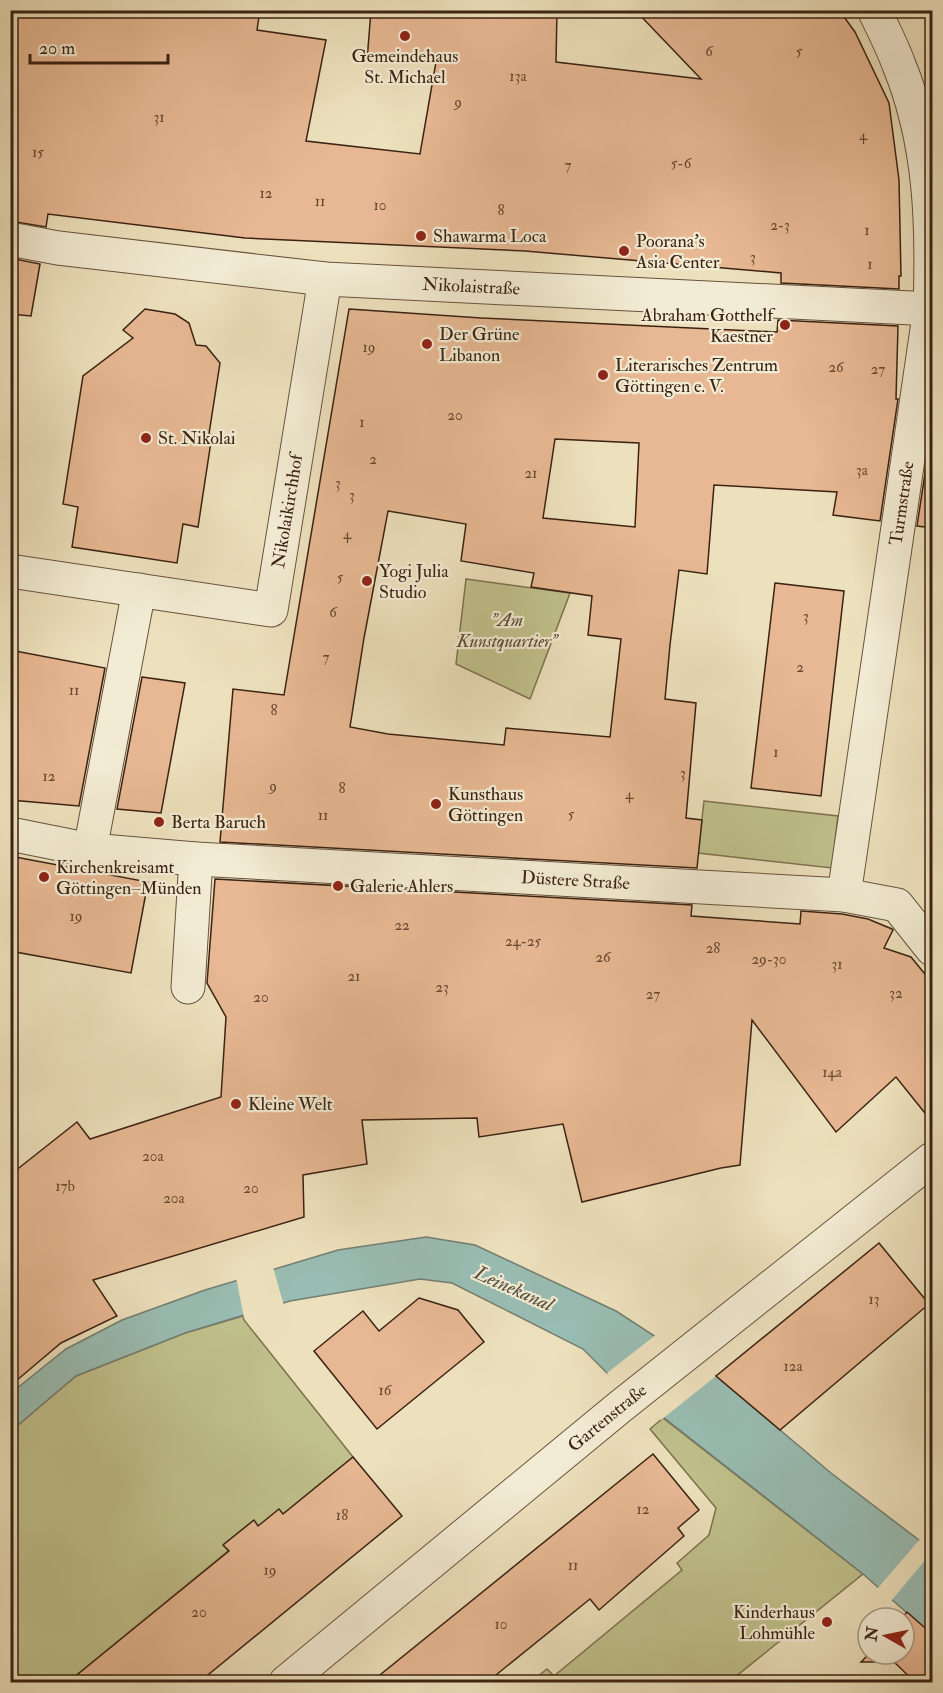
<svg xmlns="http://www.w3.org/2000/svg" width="943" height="1693" viewBox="0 0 943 1693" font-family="'IM FELL Double Pica',serif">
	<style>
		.green { fill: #c0c18c; stroke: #7e724f; stroke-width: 1.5 }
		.water { fill: #99bdb3; stroke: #737f73; stroke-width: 1.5 }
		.pier { fill: #ede1bd }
		.building { fill: #e7b893; stroke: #3b2212; stroke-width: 1.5; fill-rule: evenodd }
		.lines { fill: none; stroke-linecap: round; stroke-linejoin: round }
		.street-casing { stroke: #68523d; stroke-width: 35 }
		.street { stroke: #f3ecd4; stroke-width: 33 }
		.poi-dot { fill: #8f2418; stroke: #f3ecd4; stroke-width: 2 }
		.labels { text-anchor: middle; stroke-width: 4.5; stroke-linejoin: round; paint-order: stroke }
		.number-label { font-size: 15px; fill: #664832 }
		.poi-label { font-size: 18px; fill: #3b2212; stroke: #f3ecd4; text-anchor: start }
		.street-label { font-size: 18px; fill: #3b2212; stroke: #f3ecd4 }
		.park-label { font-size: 18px; font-style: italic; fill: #5c4a30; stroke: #f3ecd4 }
		.water-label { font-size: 20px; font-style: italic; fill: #575042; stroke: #f3ecd4 }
	</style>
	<rect width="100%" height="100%" fill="#ede1bd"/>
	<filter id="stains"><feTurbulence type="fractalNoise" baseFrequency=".00333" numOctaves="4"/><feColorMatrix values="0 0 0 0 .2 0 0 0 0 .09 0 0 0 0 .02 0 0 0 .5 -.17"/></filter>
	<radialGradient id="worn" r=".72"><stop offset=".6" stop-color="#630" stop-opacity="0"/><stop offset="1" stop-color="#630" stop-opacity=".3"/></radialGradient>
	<g class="green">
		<path d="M 466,579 L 570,593 L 530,699 L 456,664 Z"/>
		<path d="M 704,801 L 838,816 L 832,868 L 698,853 Z"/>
		<path d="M 243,1316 L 244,1320 L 353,1457 L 283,1514 L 258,1526 L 253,1521 L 224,1544 L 228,1551 L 68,1682 L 11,1682 L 10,1642 L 17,1636 L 10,1628 L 11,1431 L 76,1376 L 185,1333 Z"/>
		<path d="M 663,1418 L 863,1574 L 729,1682 L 531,1682 L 547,1669 L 554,1676 L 682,1570 L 677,1563 L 709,1535 L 716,1508 L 650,1429 Z"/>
	</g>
	<path class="water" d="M 426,1237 L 475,1245 L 616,1311 L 716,1376 L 831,1473 L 932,1550 L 932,1635 L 863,1574 L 607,1373 L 583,1349 L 452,1283 L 420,1279 L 290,1301 L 185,1333 L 76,1376 L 11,1431 L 11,1393 L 66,1349 L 122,1320 L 205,1290 L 338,1250 Z"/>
	<g class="pier">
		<path d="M 273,1267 L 284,1306 L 244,1318 L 236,1277 Z"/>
		<path d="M 657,1334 L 710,1369 L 716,1376 L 661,1420 L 614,1383 L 607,1373 Z"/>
		<path d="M 921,1538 L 932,1547 L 932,1552 L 891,1601 L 877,1589 Z"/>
	</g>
	<g class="building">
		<path d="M 10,10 L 260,10 L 257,30 L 326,40 L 306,141 L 420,154 L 436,62 L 367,61 L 371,10 L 557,10 L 556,62 L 701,79 L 635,10 L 839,10 L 855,32 L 889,103 L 899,180 L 901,276 L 899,276 L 899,289 L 781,283 L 781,273 L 525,251 L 245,238 L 48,214 L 46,227 L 10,221 Z"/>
		<path d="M 10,258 L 40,264 L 31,316 L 10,314 Z"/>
		<path d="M 145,309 L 175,314 L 189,323 L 196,345 L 206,346 L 220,363 L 209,434 L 212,435 L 198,527 L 183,524 L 177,563 L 72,547 L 78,507 L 63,504 L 83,376 L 133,338 L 123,330 Z"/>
		<path d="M 349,309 L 481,318 L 777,332 L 778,320 L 898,326 L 896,399 L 898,399 L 880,521 L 833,515 L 837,492 L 714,485 L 707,574 L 679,570 L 670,645 L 665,699 L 696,703 L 686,818 L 702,820 L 697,868 L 220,842 L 233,689 L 284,695 ZM 555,439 L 639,443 L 635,527 L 543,518 ZM 388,511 L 466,524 L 461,561 L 534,573 L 531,587 L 592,596 L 588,635 L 621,639 L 610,737 L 506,728 L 504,745 L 388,734 L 350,727 L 364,638 Z"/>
		<path d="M 933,421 L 933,528 L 917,526 Z"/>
		<path d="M 775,583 L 844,591 L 821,796 L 751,788 Z"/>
		<path d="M 10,650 L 105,668 L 79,806 L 10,800 Z"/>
		<path d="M 142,677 L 185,683 L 161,813 L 117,809 Z"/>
		<path d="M 10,856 L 148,882 L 131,973 L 10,951 Z"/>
		<path d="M 215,879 L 692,905 L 691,916 L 800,924 L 801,911 L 842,914 L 868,919 L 892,929 L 893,930 L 884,948 L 911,957 L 933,984 L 933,1123 L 896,1077 L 836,1132 L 752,1020 L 740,1165 L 721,1168 L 582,1202 L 563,1124 L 479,1137 L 477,1118 L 362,1120 L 367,1164 L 303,1175 L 304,1217 L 93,1280 L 117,1316 L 61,1343 L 10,1386 L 10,1175 L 77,1122 L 90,1139 L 221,1097 L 226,1017 L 207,983 Z"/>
		<path d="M 879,1243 L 929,1304 L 780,1430 L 716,1376 Z"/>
		<path d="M 419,1298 L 458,1310 L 484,1342 L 377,1429 L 314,1351 L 363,1311 L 379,1331 Z"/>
		<path d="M 653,1454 L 699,1510 L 678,1528 L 684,1536 L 599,1610 L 590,1599 L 486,1683 L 370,1683 Z"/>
		<path d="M 353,1457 L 402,1516 L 198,1683 L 67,1683 L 229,1551 L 223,1545 L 254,1520 L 258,1526 L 279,1509 L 283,1514 Z"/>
		<path d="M 907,1612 L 933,1635 L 933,1683 L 916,1683 L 894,1662 L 861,1662 L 869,1654 L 904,1654 L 904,1618 L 902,1618 Z"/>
	</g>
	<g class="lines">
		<g class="street-casing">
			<g id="street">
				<path id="s1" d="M 10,239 L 58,248 L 325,279 L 932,309"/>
				<path id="s2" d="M 10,571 L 271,610 L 325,279"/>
				<path id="s3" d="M 10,834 L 90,850 L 196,859 L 844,895 L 897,905 L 932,949"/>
				<path d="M 90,850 L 139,590"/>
				<path id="s4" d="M 844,895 L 930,309 C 933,226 931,143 899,65 C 892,46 883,28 874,10"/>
				<path d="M 188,987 L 196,859"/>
				<path id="s5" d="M 286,1682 L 621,1406 L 932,1159"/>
			</g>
		</g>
		<use href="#street" class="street"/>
	</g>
	<g class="poi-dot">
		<circle cx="405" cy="36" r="6"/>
		<circle cx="421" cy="236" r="6"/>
		<circle cx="624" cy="251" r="6"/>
		<circle cx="785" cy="325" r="6"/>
		<circle cx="427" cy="344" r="6"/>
		<circle cx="603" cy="375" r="6"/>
		<circle cx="146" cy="438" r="6"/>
		<circle cx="367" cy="581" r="6"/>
		<circle cx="436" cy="804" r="6"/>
		<circle cx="159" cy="822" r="6"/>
		<circle cx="44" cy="877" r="6"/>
		<circle cx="338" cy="886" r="6"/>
		<circle cx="236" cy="1104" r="6"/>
		<circle cx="827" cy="1622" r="6"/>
	</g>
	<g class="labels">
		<g class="number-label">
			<text x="709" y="56">6</text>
			<text x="799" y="56">5</text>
			<text x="518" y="81">13a</text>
			<text x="458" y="107">9</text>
			<text x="159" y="122">31</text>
			<text x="863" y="140">4</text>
			<text x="38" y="157">15</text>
			<text x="681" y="168">5-6</text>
			<text x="568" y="170">7</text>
			<text x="266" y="198">12</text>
			<text x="320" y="206">11</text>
			<text x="380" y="210">10</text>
			<text x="501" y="215">8</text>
			<text x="780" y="230">2-3</text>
			<text x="867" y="235">1</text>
			<text x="753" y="262">3</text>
			<text x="870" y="269">1</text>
			<text x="369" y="352">19</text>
			<text x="836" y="372">26</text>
			<text x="878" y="374">27</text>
			<text x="455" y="420">20</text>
			<text x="362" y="427">1</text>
			<text x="373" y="464">2</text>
			<text x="862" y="475">3a</text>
			<text x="531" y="478">21</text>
			<text x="338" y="488">3</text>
			<text x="352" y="500">3</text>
			<text x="347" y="539">4</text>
			<text x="340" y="582">5</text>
			<text x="333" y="617">6</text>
			<text x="806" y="621">3</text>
			<text x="326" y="662">7</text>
			<text x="800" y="672">2</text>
			<text x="74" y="695">11</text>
			<text x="274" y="715">8</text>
			<text x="776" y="757">1</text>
			<text x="683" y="778">3</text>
			<text x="49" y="781">12</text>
			<text x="273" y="791">9</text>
			<text x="342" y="793">8</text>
			<text x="629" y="799">4</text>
			<text x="571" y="819">5</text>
			<text x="323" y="820">11</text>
			<text x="76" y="921">19</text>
			<text x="402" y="930">22</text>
			<text x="523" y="946">24-25</text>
			<text x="713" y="953">28</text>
			<text x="603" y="962">26</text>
			<text x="769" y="964">29-30</text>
			<text x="837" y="969">31</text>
			<text x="354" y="981">21</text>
			<text x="442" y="992">23</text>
			<text x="896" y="998">32</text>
			<text x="653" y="999">27</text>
			<text x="261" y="1002">20</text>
			<text x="832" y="1077">14a</text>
			<text x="153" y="1161">20a</text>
			<text x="65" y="1191">17b</text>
			<text x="251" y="1193">20</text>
			<text x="174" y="1203">20a</text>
			<text x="874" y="1304">13</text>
			<text x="793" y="1371">12a</text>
			<text x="385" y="1395">16</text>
			<text x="643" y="1514">12</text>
			<text x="342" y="1520">18</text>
			<text x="573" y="1570">11</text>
			<text x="270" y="1575">19</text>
			<text x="199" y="1617">20</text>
			<text x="501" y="1629">10</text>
		</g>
		<g class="poi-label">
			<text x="405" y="62" text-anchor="middle">Gemeindehaus<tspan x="405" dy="21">St. Michael</tspan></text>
			<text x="433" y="242">Shawarma Loca</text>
			<text x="636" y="247">Poorana's<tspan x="636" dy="21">Asia Center</tspan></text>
			<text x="773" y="321" text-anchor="end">Abraham Gotthelf<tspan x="773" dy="21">Kaestner</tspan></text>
			<text x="439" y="340">Der Grüne<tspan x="439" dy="21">Libanon</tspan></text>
			<text x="615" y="371">Literarisches Zentrum<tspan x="615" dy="21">Göttingen e. V.</tspan></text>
			<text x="158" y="444">St. Nikolai</text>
			<text x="379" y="577">Yogi Julia<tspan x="379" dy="21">Studio</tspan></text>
			<text x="448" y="800">Kunsthaus<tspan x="448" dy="21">Göttingen</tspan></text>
			<text x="171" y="828">Berta Baruch</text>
			<text x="56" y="873">Kirchenkreisamt<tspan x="56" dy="21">Göttingen–Münden</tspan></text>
			<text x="350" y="892">Galerie Ahlers</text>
			<text x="248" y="1110">Kleine Welt</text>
			<text x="815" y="1618" text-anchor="end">Kinderhaus<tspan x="815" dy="21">Lohmühle</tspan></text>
		</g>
		<g class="street-label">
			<text dy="6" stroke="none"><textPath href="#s1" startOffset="464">Nikolaistraße</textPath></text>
			<text dy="6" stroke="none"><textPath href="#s4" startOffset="396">Turmstraße</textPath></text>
			<text dy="6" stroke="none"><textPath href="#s2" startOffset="364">Nikolaikirchhof</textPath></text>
			<text dy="6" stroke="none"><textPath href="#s3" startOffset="568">Düstere Straße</textPath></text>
			<text dy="6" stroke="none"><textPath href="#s5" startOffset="416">Gartenstraße</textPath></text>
		</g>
		<g class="park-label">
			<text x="507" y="626">"Am<tspan x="507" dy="21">Kunstquartier"</tspan></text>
		</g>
		<g class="water-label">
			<text transform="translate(514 1288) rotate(24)" y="7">Leinekanal</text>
		</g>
	</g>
	<rect width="943" height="1693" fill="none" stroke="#ede1bd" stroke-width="36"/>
	<rect x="12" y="12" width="919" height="1669" fill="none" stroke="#3b2212" stroke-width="3"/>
	<rect x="18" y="18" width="907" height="1657" fill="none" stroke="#3b2212" stroke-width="1.5"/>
	<g transform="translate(886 1636) rotate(279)"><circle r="28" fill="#f3ecd4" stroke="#a99b86" stroke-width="1.5"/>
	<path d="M0-4.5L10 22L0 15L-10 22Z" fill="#8f2418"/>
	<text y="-9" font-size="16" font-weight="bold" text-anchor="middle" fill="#3b2212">N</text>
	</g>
	<path d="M30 54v9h138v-9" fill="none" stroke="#3b2212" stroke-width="3"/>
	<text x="39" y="54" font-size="18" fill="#3b2212" stroke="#f3ecd4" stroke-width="4.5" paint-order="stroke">20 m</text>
	<rect width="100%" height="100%" filter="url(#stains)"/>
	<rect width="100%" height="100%" fill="url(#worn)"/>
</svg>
